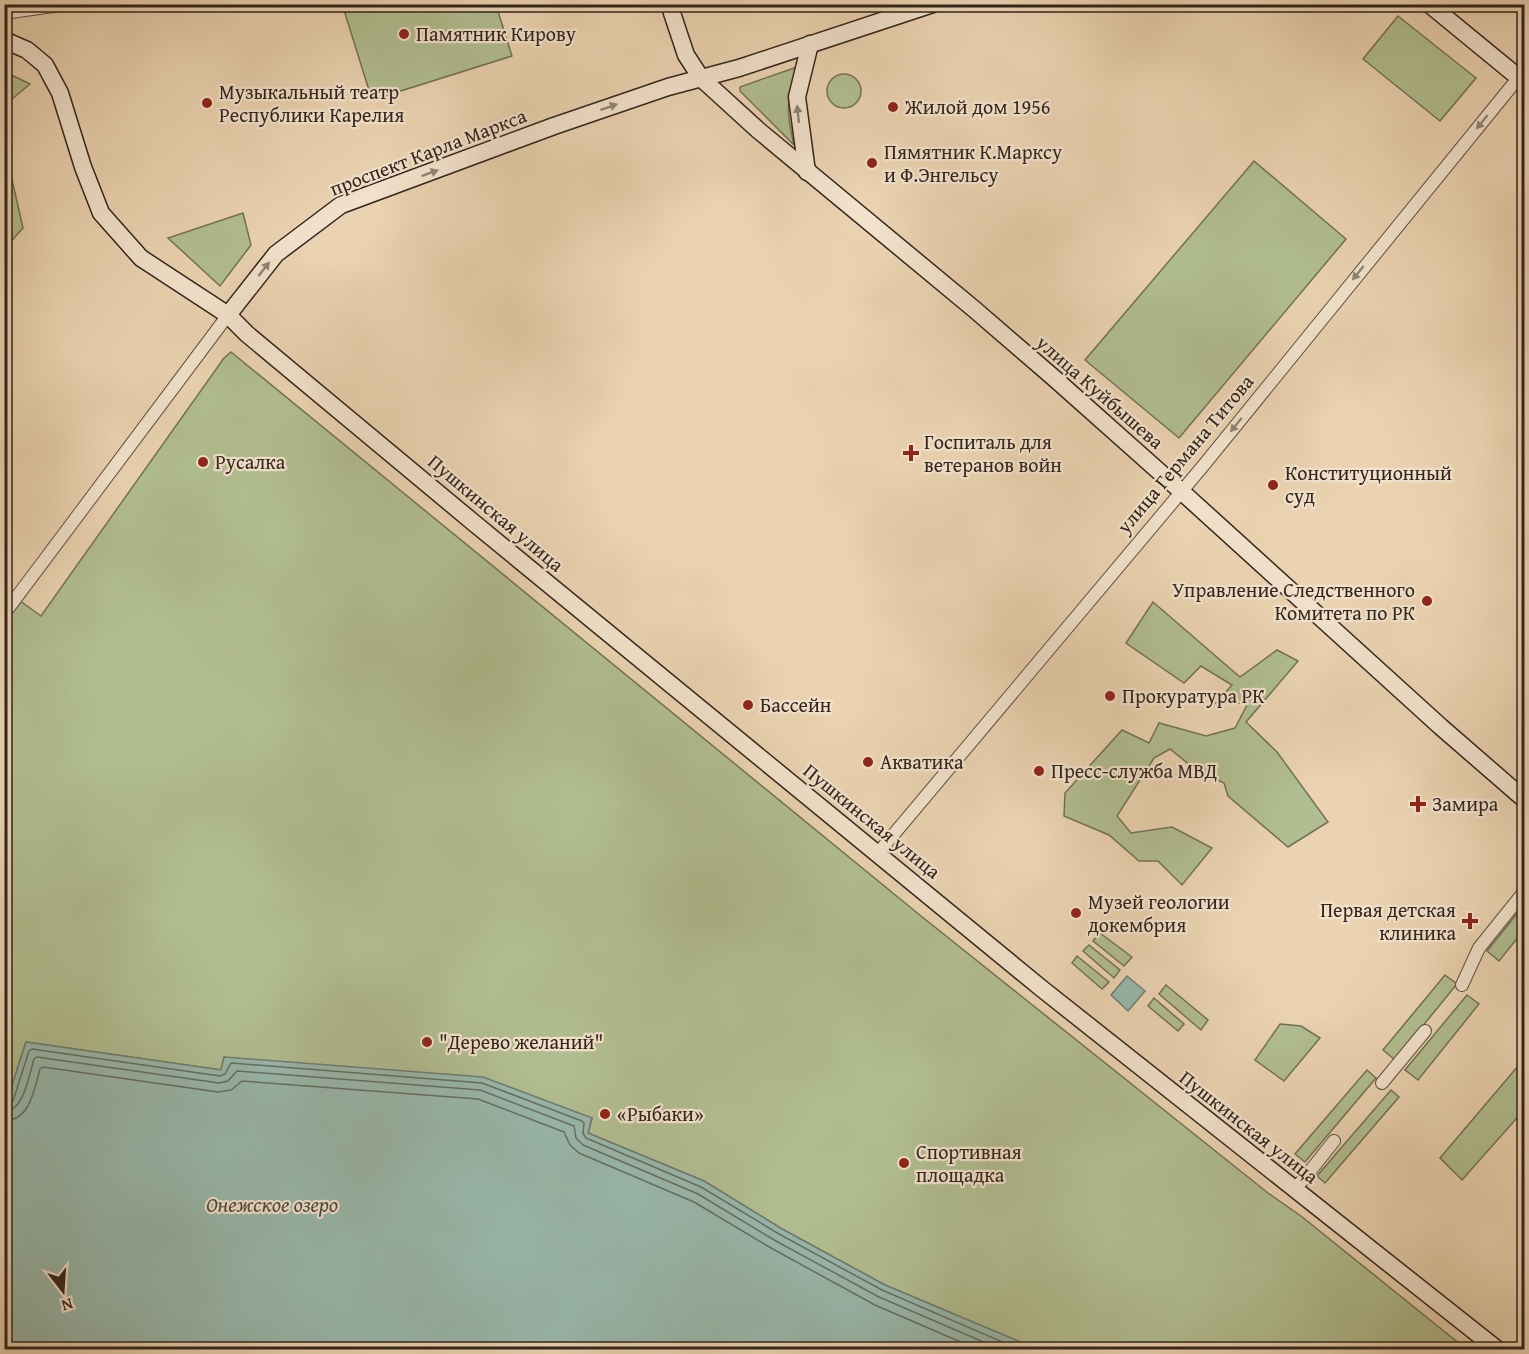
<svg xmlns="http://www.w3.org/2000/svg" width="1529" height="1354" viewBox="0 0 1529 1354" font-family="'Gentium Book Plus',serif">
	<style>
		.green { fill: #b1be91; stroke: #727157; stroke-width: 1.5 }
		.water { fill: #98b8ac; stroke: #6f7d73; stroke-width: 1.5 }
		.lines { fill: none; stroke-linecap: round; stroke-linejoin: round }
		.shore { stroke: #656e64; stroke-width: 1.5 }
		.street-casing { stroke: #605042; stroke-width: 14 }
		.secondary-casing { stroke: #32241d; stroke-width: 19 }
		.street { stroke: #f2e2cc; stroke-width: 12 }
		.secondary { stroke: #f2e2cc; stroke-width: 16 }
		.oneway { fill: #928374 }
		.poi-dot { fill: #8f2418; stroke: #f2e2cc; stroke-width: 2 }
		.labels { text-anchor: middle; stroke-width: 4.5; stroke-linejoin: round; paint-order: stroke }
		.poi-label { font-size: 20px; fill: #32241d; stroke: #f2e2cc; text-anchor: start }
		.street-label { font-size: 20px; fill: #32241d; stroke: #f2e2cc }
		.water-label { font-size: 21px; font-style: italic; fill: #4c4941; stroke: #f2e2cc }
	</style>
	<rect width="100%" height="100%" fill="#ebd3b1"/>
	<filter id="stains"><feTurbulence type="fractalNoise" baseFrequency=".00333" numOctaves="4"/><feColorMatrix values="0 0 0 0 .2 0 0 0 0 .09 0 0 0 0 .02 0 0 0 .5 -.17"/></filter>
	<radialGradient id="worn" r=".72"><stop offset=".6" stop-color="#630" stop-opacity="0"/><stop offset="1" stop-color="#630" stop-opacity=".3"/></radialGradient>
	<g class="green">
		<path d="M 363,4 L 496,5 L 512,56 L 372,100 L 344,10 Z"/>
		<path d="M 1398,16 L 1476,78 L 1440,121 L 1363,59 Z"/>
		<path d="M 797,67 C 786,100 786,112 794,145 L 740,91 L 740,87 Z"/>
		<path d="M 5,72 L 30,84 L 5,105 Z"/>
		<circle cx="844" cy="91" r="17"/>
		<path d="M 4,144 L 23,228 L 5,248 L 4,248 Z"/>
		<path d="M 1254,161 L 1346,239 L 1179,438 L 1085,360 Z"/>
		<path d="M 243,213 L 251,245 L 220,286 L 168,238 Z"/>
		<path d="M 231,352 L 921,916 L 1268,1193 L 1301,1216 L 1466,1349 L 1037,1349 L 885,1285 L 782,1229 L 704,1181 L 588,1133 L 592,1118 L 224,1057 L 221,1070 L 26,1042 L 5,1107 L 5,590 L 41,616 L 224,358 Z"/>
		<path d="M 1153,602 L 1240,677 L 1277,650 L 1298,661 L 1246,722 L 1277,752 L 1328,822 L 1288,847 L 1228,796 L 1224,783 L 1196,770 L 1170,749 L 1154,758 L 1117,816 L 1131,833 L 1172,827 L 1212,848 L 1182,885 L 1158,861 L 1139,861 L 1109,835 L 1064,816 L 1065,793 L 1122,730 L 1149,743 L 1159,723 L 1206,736 L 1235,728 L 1248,703 L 1216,703 L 1232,685 L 1201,666 L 1184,683 L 1126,643 Z"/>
		<path d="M 1524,905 L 1524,930 L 1499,961 L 1487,951 Z"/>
		<path d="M 1100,933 L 1132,957 L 1124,966 L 1093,941 Z"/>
		<path d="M 1089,945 L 1120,970 L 1114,978 L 1083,951 Z"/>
		<path d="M 1077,956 L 1109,982 L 1102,989 L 1072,963 Z"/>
		<path d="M 1445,975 L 1457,984 L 1395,1060 L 1383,1050 Z"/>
		<path d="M 1166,985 L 1208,1020 L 1201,1030 L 1159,994 Z"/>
		<path d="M 1467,995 L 1479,1004 L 1418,1080 L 1405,1070 Z"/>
		<path d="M 1154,998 L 1184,1024 L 1178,1031 L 1148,1006 Z"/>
		<path d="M 1280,1024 L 1301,1026 L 1320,1038 L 1284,1081 L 1255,1060 Z"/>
		<path d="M 1524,1059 L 1524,1110 L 1462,1180 L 1440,1158 Z"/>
		<path d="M 1367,1070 L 1376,1078 L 1305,1162 L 1295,1154 Z"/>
		<path d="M 1391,1090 L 1399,1097 L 1325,1183 L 1317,1176 Z"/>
	</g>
	<g class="water">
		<path d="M 1127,976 L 1145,991 L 1128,1011 L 1111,995 Z"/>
		<path d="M 26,1042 L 221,1070 L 224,1057 L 483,1077 L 592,1118 L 588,1133 L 704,1181 L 782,1229 L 885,1285 L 1037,1349 L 5,1349 L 5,1107 Z"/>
	</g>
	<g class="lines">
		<g class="shore">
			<path d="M 4,1105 L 9,1104 L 13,1101 L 29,1051 L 32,1049 L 220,1076 L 225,1074 L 231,1063 L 482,1083 L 582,1121 L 584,1123 L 583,1133 L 586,1138 L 701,1187 L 779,1234 L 882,1290 L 1021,1350"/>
			<path d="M 4,1112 C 24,1111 29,1075 34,1059 L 37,1057 L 219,1083 L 228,1081 L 237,1071 L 480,1090 L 574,1126 L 576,1138 L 583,1145 L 698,1194 L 776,1241 L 879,1297 L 1002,1350"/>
			<path d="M 4,1121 C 31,1120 34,1089 40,1069 L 43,1067 L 218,1092 L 231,1090 L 242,1081 L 478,1099 L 564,1132 L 570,1145 L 579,1153 L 694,1202 L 771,1248 L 875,1305 L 979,1350"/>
		</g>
		<g class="street-casing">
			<g id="street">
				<path d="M 4,13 L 67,4"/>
				<path d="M 4,614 L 228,315"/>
				<path d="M 878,853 L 1203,466 L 1519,77"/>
				<path d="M 1462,985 L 1479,948 L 1524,892"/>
				<path d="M 1382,1083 L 1425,1031"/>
				<path d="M 1294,1189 L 1303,1180 L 1334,1141"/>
			</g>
		</g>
		<g class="secondary-casing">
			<g id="secondary">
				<path d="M 669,4 L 686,55 L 701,78 L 758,130 L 974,309 L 1054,378 L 1181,491 L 1441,727 L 1524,799"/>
				<path d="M 1429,4 L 1524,82"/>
				<path d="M 4,40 L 27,50 L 45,65 L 60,93 L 83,167 L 101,213 L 141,258 L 228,315 L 247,334 L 474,523 L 1041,988 L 1498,1350"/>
				<path d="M 807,172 L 797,97 L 810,44"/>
				<path d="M 228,315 L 276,254 L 341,205 L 554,126 L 668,87 L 739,68 L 933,4"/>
			</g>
		</g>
		<use href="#street" class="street"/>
		<use href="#secondary" class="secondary"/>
	</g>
	<defs><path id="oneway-solid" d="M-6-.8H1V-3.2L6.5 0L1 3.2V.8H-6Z" transform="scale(1.5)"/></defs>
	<g class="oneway">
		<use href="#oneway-solid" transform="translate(609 107) rotate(-19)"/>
		<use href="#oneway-solid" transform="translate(798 114) rotate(-96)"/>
		<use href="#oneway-solid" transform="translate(1482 122) rotate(129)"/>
		<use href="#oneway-solid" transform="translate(430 173) rotate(-20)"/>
		<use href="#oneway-solid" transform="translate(264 269) rotate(-52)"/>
		<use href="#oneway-solid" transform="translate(1358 273) rotate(129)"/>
		<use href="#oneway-solid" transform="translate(1236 425) rotate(129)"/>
	</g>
	<g class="poi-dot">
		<circle cx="404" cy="34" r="6"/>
		<circle cx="207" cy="103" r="6"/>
		<circle cx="893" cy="107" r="6"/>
		<circle cx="872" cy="163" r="6"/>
		<path d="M908 444h6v6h6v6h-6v6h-6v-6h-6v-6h6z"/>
		<circle cx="203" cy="462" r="6"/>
		<circle cx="1273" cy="485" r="6"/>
		<circle cx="1427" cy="601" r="6"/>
		<circle cx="1110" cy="696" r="6"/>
		<circle cx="748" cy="705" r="6"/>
		<circle cx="868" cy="762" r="6"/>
		<circle cx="1039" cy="771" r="6"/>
		<path d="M1415 795h6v6h6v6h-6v6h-6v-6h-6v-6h6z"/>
		<circle cx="1076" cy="913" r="6"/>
		<path d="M1467 912h6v6h6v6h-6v6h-6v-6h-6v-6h6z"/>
		<circle cx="427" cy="1042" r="6"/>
		<circle cx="605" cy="1114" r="6"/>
		<circle cx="904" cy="1163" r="6"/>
	</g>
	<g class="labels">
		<g class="poi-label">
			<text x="416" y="41">Памятник Кирову</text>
			<text x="219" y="99">Музыкальный театр<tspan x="219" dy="23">Республики Карелия</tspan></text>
			<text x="905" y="114">Жилой дом 1956</text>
			<text x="884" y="159">Пямятник К.Марксу<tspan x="884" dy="23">и Ф.Энгельсу</tspan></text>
			<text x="924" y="449">Госпиталь для<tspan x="924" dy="23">ветеранов войн</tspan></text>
			<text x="215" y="469">Русалка</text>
			<text x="1285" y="480">Конституционный<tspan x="1285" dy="23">суд</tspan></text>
			<text x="1415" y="597" text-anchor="end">Управление Следственного<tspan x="1415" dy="23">Комитета по РК</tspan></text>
			<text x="1122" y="703">Прокуратура РК</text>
			<text x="760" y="712">Бассейн</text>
			<text x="880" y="769">Акватика</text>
			<text x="1051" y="778">Пресс-служба МВД</text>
			<text x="1432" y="811">Замира</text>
			<text x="1088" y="909">Музей геологии<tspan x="1088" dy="23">докембрия</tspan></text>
			<text x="1456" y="917" text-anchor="end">Первая детская<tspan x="1456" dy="23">клиника</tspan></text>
			<text x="439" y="1049">"Дерево желаний"</text>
			<text x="617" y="1121">«Рыбаки»</text>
			<text x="916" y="1159">Спортивная<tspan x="916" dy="23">площадка</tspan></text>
		</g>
		<g class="street-label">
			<text transform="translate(428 152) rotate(-21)" y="7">проспект Карла Маркса</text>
			<text transform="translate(1100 392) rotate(41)" y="7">улица Куйбышева</text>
			<text transform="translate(1185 454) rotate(-50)" y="7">улица Германа Титова</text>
			<text transform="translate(496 513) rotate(40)" y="7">Пушкинская улица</text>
			<text transform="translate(872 821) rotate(39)" y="7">Пушкинская улица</text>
			<text transform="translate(1249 1127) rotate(38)" y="7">Пушкинская улица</text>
		</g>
		<g class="water-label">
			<text x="272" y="1212">Онежское озеро</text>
		</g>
	</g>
	<rect width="1529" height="1354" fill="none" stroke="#ebd3b1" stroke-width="24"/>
	<rect x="6" y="6" width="1517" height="1342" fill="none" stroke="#32241d" stroke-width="3"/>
	<rect x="12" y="12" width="1505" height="1330" fill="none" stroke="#32241d" stroke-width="1.5"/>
	<g transform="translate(63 1291) rotate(163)" stroke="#f2e2cc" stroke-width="4.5" paint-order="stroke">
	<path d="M0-4.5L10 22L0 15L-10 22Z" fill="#32241d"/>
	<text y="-9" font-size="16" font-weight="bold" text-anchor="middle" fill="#32241d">N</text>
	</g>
	<rect width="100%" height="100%" filter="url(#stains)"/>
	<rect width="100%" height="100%" fill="url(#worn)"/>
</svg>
